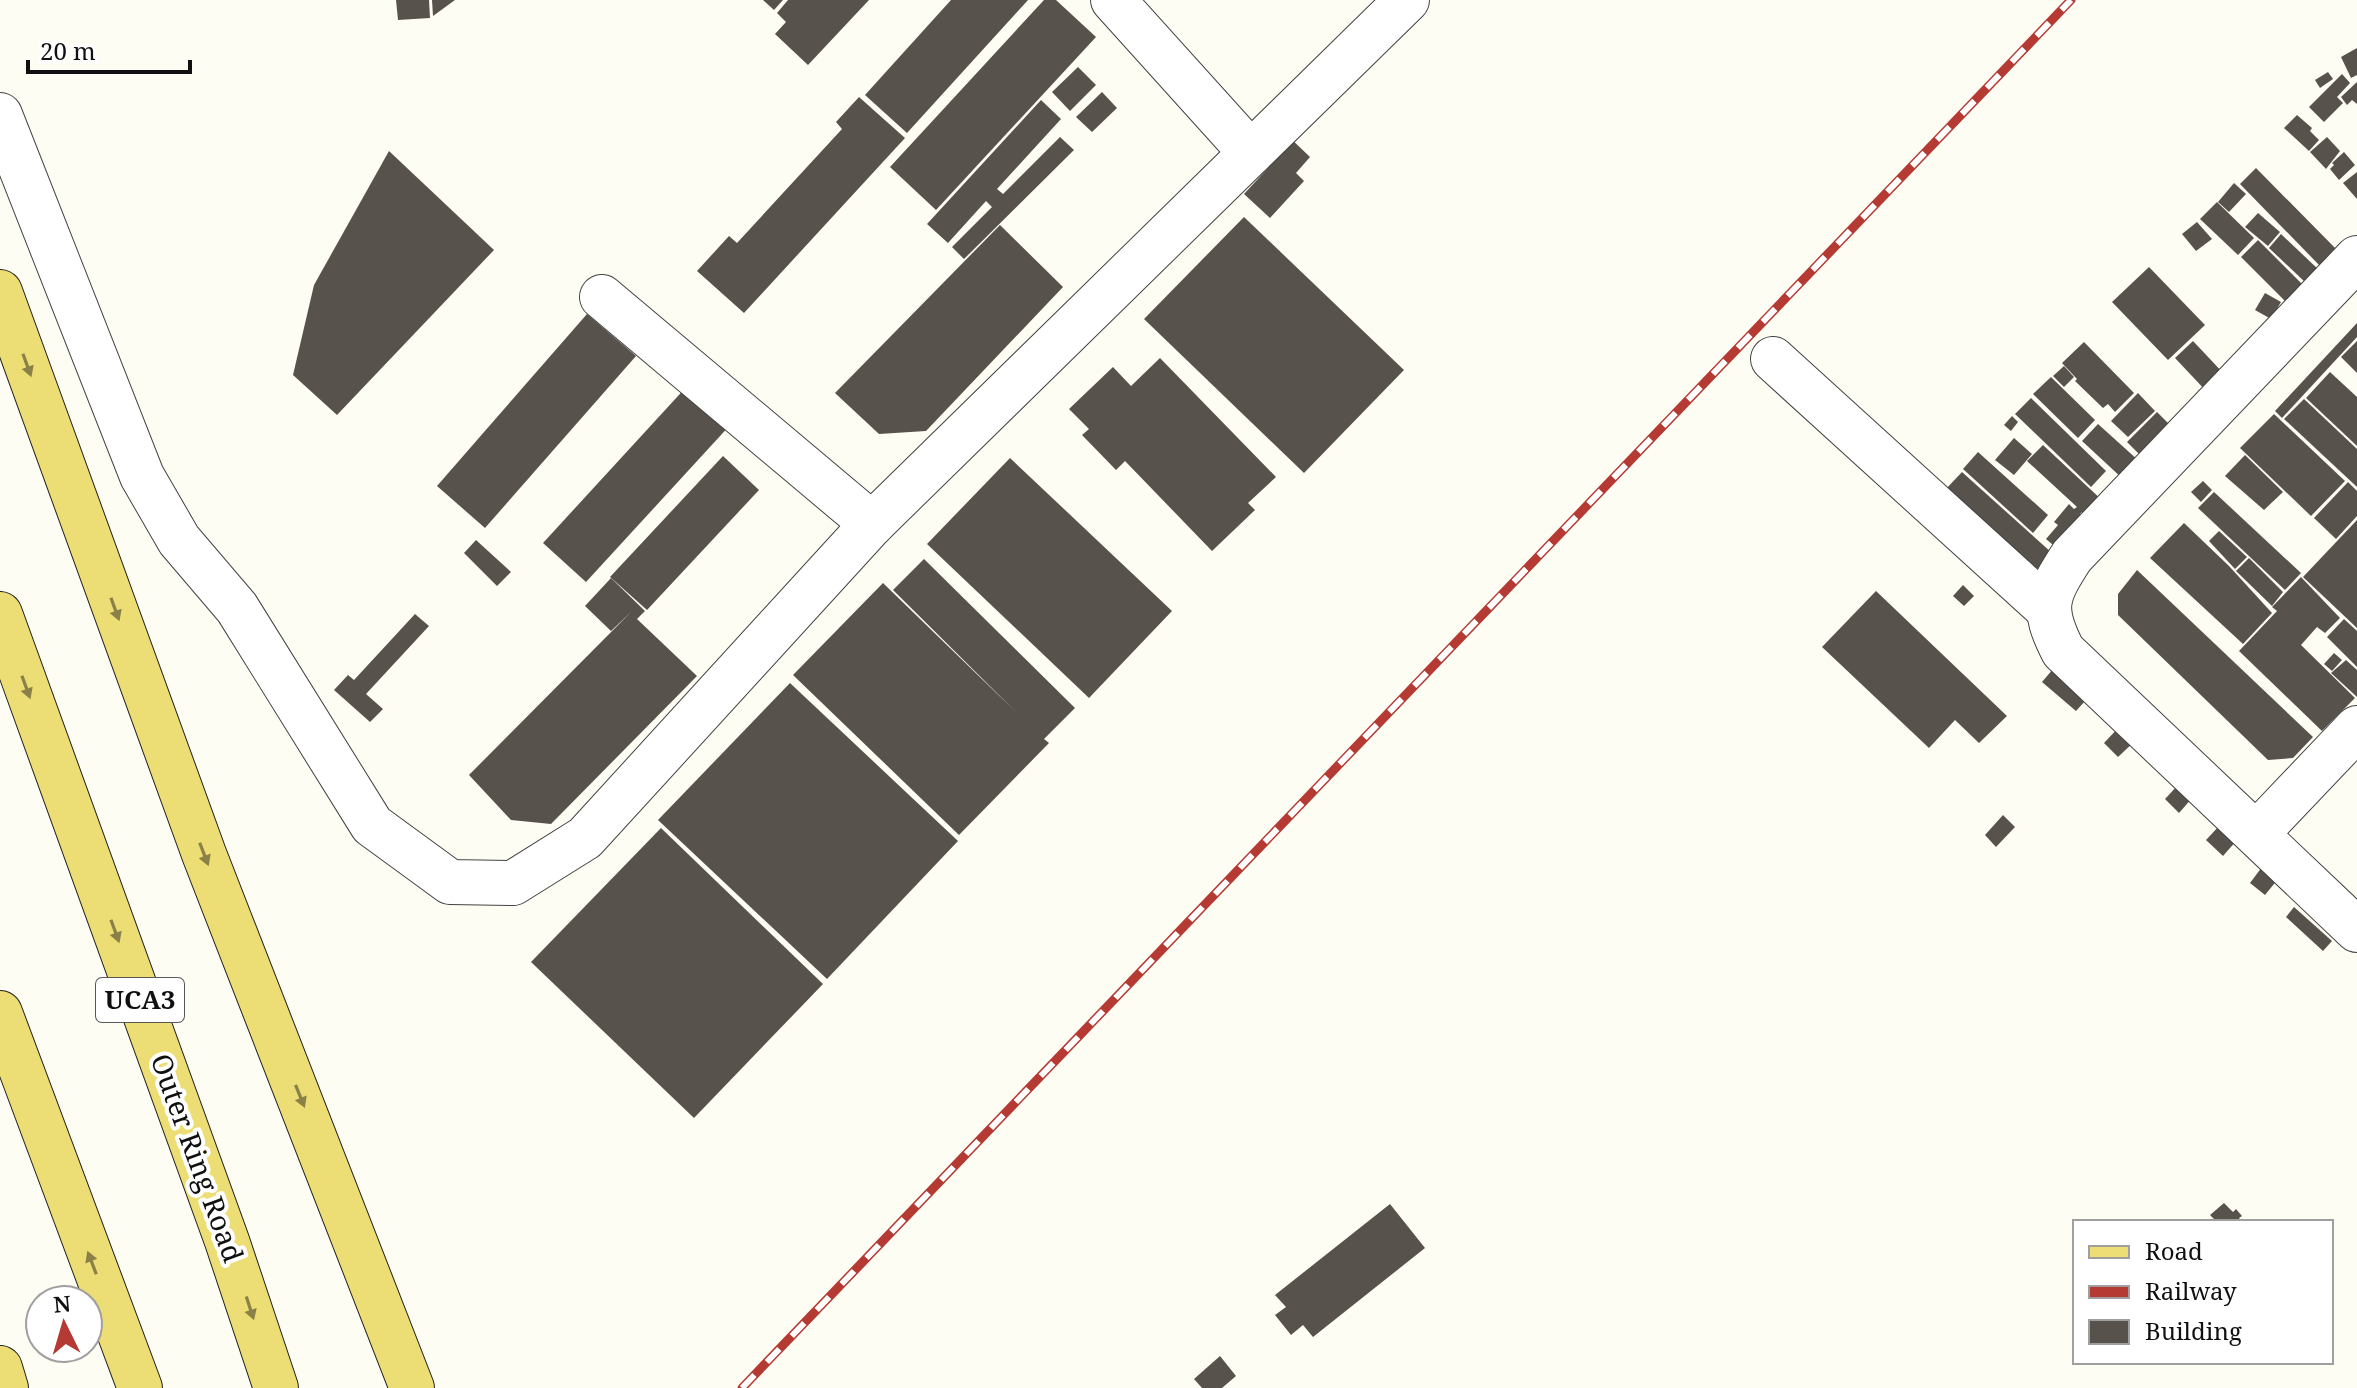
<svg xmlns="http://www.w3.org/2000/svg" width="2357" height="1388" viewBox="0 0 2357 1388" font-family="'Noto Serif',serif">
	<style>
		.building { fill: #58524d }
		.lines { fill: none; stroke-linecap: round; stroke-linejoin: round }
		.minor-casing { stroke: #434343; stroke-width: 46 }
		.major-casing { stroke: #212121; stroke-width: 46 }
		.minor { stroke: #fff; stroke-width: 44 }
		.major { stroke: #eddd75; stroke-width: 44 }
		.rail-casing { stroke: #b53a33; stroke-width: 9 }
		.rail { stroke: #fff; stroke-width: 6; stroke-dasharray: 18; stroke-linecap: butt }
		.oneway { fill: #8a8148 }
		.labels { text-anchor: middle; stroke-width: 8; stroke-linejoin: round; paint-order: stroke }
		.shield { fill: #fff; stroke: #585858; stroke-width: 2 }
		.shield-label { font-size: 26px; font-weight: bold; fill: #101010 }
		.street-label { font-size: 28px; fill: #101010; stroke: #fff }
	</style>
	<rect width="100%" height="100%" fill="#fefdf4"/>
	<g class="building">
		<path d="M 396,0 L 429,0 L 430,18 L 398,20 Z"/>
		<path d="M 432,0 L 455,0 L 433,16 Z"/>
		<path d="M 763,0 L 783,0 L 774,10 Z"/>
		<path d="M 788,0 L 869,0 L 808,65 L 775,34 L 786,22 L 777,13 Z"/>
		<path d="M 951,0 L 1028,0 L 907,133 L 865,95 Z"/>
		<path d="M 1044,0 L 1056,0 L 1096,37 L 936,210 L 890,167 Z"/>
		<path d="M 2357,48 L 2357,75 L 2351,78 L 2341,57 Z"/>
		<path d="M 1078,67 L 1096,85 L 1070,111 L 1052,92 Z"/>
		<path d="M 2328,72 L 2333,79 L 2320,88 L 2315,80 Z"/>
		<path d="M 2342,74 L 2350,83 L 2337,97 L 2343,103 L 2324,122 L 2309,107 Z"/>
		<path d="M 2357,82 L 2357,104 L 2352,100 L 2347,105 L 2341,97 Z"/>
		<path d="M 1102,92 L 1117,108 L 1092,132 L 1076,117 Z"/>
		<path d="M 859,97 L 905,138 L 744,313 L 697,271 L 729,236 L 737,243 L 842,129 L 836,122 Z"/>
		<path d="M 1041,100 L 1061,119 L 997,189 L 1003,194 L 1060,137 L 1074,150 L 964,259 L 952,247 L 992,207 L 986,201 L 948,243 L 927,224 Z"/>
		<path d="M 2297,115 L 2312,128 L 2310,131 L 2319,140 L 2309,151 L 2284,128 Z"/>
		<path d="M 1286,134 L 1310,157 L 1296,173 L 1304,181 L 1270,218 L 1244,194 L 1280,155 Z"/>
		<path d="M 2327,137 L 2340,151 L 2326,169 L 2310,152 Z"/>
		<path d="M 389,151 L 494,250 L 337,415 L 293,375 L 314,285 Z"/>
		<path d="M 2344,152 L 2355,165 L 2339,180 L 2330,169 L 2334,165 L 2332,163 Z"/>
		<path d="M 2256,168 L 2338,251 L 2322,268 L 2240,184 Z"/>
		<path d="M 2357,172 L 2357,199 L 2343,183 Z"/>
		<path d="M 2234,183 L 2246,194 L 2229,212 L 2218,202 Z"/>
		<path d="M 2217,202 L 2254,238 L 2238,255 L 2200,219 Z"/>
		<path d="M 2258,213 L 2280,232 L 2268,246 L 2245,227 Z"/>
		<path d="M 1244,217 L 1404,370 L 1304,473 L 1144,319 Z"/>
		<path d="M 2197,222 L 2212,239 L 2196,251 L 2182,234 Z"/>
		<path d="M 1000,225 L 1063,287 L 926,431 L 879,434 L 835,393 Z"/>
		<path d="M 2281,234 L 2320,271 L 2307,284 L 2269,248 Z"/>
		<path d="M 2258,240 L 2303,285 L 2286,302 L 2241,257 Z"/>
		<path d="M 2149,267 L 2205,325 L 2168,360 L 2112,302 Z"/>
		<path d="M 2265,293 L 2281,302 L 2271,319 L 2255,310 Z"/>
		<path d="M 587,314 L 636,356 L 485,528 L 437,486 Z"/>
		<path d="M 2357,323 L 2357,337 L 2282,418 L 2275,411 Z"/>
		<path d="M 2193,341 L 2226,376 L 2208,393 L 2175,358 Z"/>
		<path d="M 2357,341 L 2357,373 L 2341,357 Z"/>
		<path d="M 2084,342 L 2134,393 L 2115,412 L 2108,404 L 2103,408 L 2075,381 L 2077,379 L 2062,363 Z"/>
		<path d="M 1160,358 L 1276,477 L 1248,503 L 1255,510 L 1212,551 L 1125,461 L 1116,470 L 1082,435 L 1089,429 L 1069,409 L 1113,367 L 1131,386 Z"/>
		<path d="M 2064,366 L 2074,377 L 2064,387 L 2053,376 Z"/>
		<path d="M 2330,372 L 2357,397 L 2357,446 L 2306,398 Z"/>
		<path d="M 2051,377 L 2095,420 L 2078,438 L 2033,394 Z"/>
		<path d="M 689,384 L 732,423 L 586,582 L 543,543 Z"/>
		<path d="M 2138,393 L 2155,411 L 2128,437 L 2111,421 Z"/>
		<path d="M 2031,398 L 2106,471 L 2091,487 L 2015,414 Z"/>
		<path d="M 2304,399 L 2357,449 L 2357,487 L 2284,419 Z"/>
		<path d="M 2157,412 L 2174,429 L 2144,459 L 2127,442 Z"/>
		<path d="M 2274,414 L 2345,481 L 2311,516 L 2240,448 Z"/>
		<path d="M 2012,416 L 2018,422 L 2011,431 L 2004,425 Z"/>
		<path d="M 2098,424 L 2139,461 L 2123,479 L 2082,441 Z"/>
		<path d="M 2014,438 L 2032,454 L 2014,475 L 1995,460 Z"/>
		<path d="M 2043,445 L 2104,502 L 2089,518 L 2082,512 L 2080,514 L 2086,520 L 2059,550 L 2046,539 L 2058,525 L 2054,522 L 2069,504 L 2074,509 L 2077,507 L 2027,461 Z"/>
		<path d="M 1978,452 L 2048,515 L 2033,533 L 1963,469 Z"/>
		<path d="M 2245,455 L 2283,492 L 2264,510 L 2225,476 Z"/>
		<path d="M 723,456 L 759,490 L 647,610 L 610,577 Z"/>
		<path d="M 1010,458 L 1172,611 L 1089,698 L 927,544 Z"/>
		<path d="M 1962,472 L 2052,553 L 2036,570 L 1945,490 Z"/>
		<path d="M 2203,481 L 2212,490 L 2201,502 L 2191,492 Z"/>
		<path d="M 2348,482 L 2357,491 L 2357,516 L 2336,539 L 2314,518 Z"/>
		<path d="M 2214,492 L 2301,573 L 2285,590 L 2198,508 Z"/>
		<path d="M 2357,520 L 2357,628 L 2303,577 Z"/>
		<path d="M 2184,523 L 2229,566 L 2272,613 L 2243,644 L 2150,558 Z"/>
		<path d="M 2219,531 L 2247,557 L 2235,569 L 2209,541 Z"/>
		<path d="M 476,540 L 511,572 L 497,586 L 464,553 Z"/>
		<path d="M 2249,558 L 2283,592 L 2272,606 L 2236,571 Z"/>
		<path d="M 924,559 L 1075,708 L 1044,739 L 1049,743 L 959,835 L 793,675 L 883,583 L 1020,716 L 893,590 Z"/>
		<path d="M 2137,570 L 2313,737 L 2293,758 L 2268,760 L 2118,615 L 2118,594 Z"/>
		<path d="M 2301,577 L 2340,618 L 2325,633 L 2317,627 L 2301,645 L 2355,698 L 2322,731 L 2239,651 L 2277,611 L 2272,607 Z"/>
		<path d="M 611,578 L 645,611 L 637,619 L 697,676 L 551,824 L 511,820 L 469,775 L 631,612 L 611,631 L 585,606 Z"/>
		<path d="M 1963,585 L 1974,596 L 1964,606 L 1953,596 Z"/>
		<path d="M 1876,591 L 2007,716 L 1979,743 L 1955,720 L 1929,748 L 1822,647 Z"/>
		<path d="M 415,614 L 429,626 L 366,694 L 383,709 L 370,722 L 334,690 L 348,675 L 354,680 Z"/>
		<path d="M 2344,619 L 2357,631 L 2357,667 L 2327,637 Z"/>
		<path d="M 2334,653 L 2342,660 L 2332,671 L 2324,664 Z"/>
		<path d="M 2346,660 L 2357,670 L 2357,697 L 2331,673 Z"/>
		<path d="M 2053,669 L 2086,700 L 2076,711 L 2042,682 Z"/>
		<path d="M 790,683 L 958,841 L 827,979 L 658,820 Z"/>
		<path d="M 2120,726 L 2135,741 L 2118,757 L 2104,743 Z"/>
		<path d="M 2179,784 L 2193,797 L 2179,813 L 2165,799 Z"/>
		<path d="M 2003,815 L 2015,827 L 1996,847 L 1985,835 Z"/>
		<path d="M 2220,825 L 2237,840 L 2223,856 L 2206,840 Z"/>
		<path d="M 661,828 L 823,984 L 694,1118 L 531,962 Z"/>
		<path d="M 2262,867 L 2278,879 L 2265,895 L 2250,883 Z"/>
		<path d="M 2294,907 L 2332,941 L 2323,951 L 2286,917 Z"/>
		<path d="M 2224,1203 L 2233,1212 L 2236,1209 L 2242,1216 L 2239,1218 L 2242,1222 L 2217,1222 L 2210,1215 Z"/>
		<path d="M 1390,1204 L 1425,1248 L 1313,1337 L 1303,1325 L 1291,1335 L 1275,1315 L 1286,1307 L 1275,1295 Z"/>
		<path d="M 1220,1356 L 1236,1376 L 1222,1388 L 1202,1388 L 1194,1379 Z"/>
	</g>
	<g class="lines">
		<g class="minor-casing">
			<g id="minor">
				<path d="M 1113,0 L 1251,153"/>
				<path d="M 0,115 L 142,476 L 179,540 L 237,608 L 372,825 L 450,882 L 513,883 L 585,838 L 872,524 L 1407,0"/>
				<path d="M 2357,258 L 2072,556 C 2046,596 2041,608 2063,651 L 2357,930"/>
				<path d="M 602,297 L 872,524"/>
				<path d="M 1773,359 L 2049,610"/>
				<path d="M 2257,833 L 2357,728"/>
			</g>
		</g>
		<g class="major-casing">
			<g id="major">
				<path d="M 0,292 L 204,854 L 412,1388"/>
				<path d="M 0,614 L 227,1241 L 276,1388"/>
				<path d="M 0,1013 L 140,1388"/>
				<path d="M 0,1368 L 6,1388"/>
			</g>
		</g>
		<use href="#minor" class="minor"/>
		<use href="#major" class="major"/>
		<g class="rail-casing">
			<path id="rail" d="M 742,1388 L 2071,0"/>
		</g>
		<use href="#rail" class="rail"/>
	</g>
	<defs><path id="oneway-solid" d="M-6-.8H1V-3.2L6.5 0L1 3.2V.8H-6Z" transform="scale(2)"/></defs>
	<g class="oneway">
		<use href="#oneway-solid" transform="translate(27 365) rotate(70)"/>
		<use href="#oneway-solid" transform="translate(115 609) rotate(70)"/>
		<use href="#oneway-solid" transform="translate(26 687) rotate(70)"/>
		<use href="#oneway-solid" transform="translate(204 854) rotate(69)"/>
		<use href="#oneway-solid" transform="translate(115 931) rotate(70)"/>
		<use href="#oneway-solid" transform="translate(300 1096) rotate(68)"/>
		<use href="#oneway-solid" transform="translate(92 1263) rotate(-111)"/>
		<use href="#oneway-solid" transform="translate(250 1308) rotate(72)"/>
	</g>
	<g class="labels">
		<rect class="shield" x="96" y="978" width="88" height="44" rx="6"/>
		<g class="shield-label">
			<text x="140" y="1009">UCA3</text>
		</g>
		<g class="street-label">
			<text transform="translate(197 1158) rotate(70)" y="10">Outer Ring Road</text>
		</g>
	</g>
	<rect x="2073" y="1220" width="260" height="144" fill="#ffffff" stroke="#9f9f9f" stroke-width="2"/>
	<rect x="2089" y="1246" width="40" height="12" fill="#eddd75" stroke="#9f9f9f" stroke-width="2"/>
	<text x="2145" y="1260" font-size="24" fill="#101010">Road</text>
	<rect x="2089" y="1286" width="40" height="12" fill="#b53a33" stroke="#9f9f9f" stroke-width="2"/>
	<text x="2145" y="1300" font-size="24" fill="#101010">Railway</text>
	<rect x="2089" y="1320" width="40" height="24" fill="#58524d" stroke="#9f9f9f" stroke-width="2"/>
	<text x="2145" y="1340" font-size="24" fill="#101010">Building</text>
	<g transform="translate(64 1324) rotate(355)"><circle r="38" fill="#ffffff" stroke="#9f9f9f" stroke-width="2"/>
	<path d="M0-6L14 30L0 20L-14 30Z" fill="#b53a33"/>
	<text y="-12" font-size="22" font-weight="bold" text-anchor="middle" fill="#101010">N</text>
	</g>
	<path d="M28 60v12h162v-12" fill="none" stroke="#101010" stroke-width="4"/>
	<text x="40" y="60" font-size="24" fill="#101010" stroke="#ffffff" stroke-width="6" paint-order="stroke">20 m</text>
</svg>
